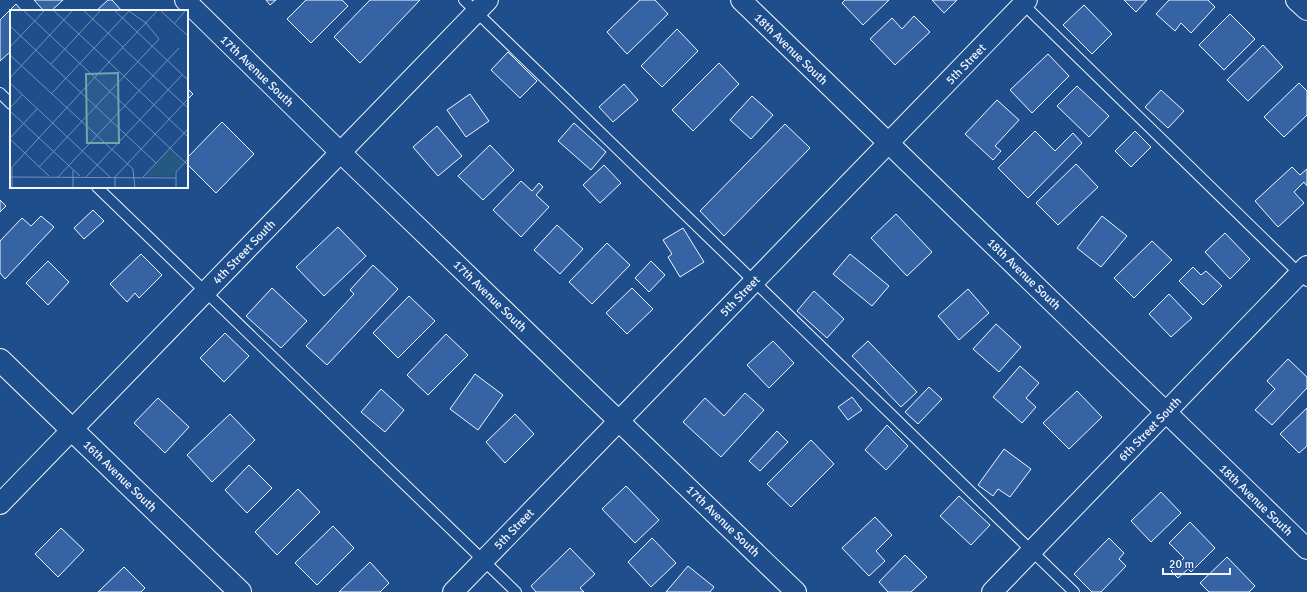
<svg xmlns="http://www.w3.org/2000/svg" width="1307" height="592" viewBox="0 0 1307 592" font-family="Signika,sans-serif">
	<style>
		.building { fill: #3563a3; stroke: #f2f6ff }
		.lines { fill: none; stroke-linecap: round; stroke-linejoin: round }
		.service-casing { stroke: #f2f6ff; stroke-width: 12 }
		.minor-casing { stroke: #f2f6ff; stroke-width: 22 }
		.tertiary-casing { stroke: #f2f6ff; stroke-width: 24 }
		.service { stroke: #1f4e8c; stroke-width: 10 }
		.minor { stroke: #1f4e8c; stroke-width: 20 }
		.tertiary { stroke: #1f4e8c; stroke-width: 22 }
		.labels { text-anchor: middle; stroke-width: 3; stroke-linejoin: round; paint-order: stroke }
		.street-label { font-size: 12px; fill: #f2f6ff; stroke: #1f4e8c }
		.inset-road { fill: none; stroke: #7391ba; stroke-width: 1 }
		.view { fill: #6aa9a8; fill-opacity: 0.15; stroke: #6aa9a8; stroke-width: 2 }
		.inset-edge { fill: none; stroke: #f2f6ff; stroke-width: 2 }
	</style>
	<rect width="100%" height="100%" fill="#1f4e8c"/>
	<g class="building">
		<path d="M 34,0 L 63,0 L 51,11 L 44,11 Z"/>
		<path d="M 108,0 L 112,0 L 122,11 L 96,11 Z"/>
		<path d="M 266,0 L 276,0 L 270,5 Z"/>
		<path d="M 306,0 L 342,0 L 348,6 L 311,43 L 287,19 Z"/>
		<path d="M 370,0 L 420,0 L 360,63 L 334,37 Z"/>
		<path d="M 640,0 L 655,0 L 668,14 L 627,54 L 607,32 Z"/>
		<path d="M 845,0 L 889,0 L 863,25 L 842,3 Z"/>
		<path d="M 932,0 L 957,0 L 944,13 Z"/>
		<path d="M 1124,0 L 1147,0 L 1136,12 Z"/>
		<path d="M 1169,0 L 1208,0 L 1215,7 L 1191,33 L 1181,23 L 1175,31 L 1156,14 Z"/>
		<path d="M 16,4 L 22,11 L 11,11 L 11,51 L 0,61 L 0,20 Z"/>
		<path d="M 1084,5 L 1112,34 L 1092,54 L 1063,25 Z"/>
		<path d="M 1230,14 L 1255,39 L 1224,70 L 1199,45 Z"/>
		<path d="M 914,16 L 930,32 L 895,65 L 870,39 L 892,18 L 902,29 Z"/>
		<path d="M 677,29 L 698,51 L 662,87 L 641,66 Z"/>
		<path d="M 1263,45 L 1283,67 L 1248,101 L 1227,80 Z"/>
		<path d="M 508,52 L 537,81 L 520,98 L 491,70 Z"/>
		<path d="M 1048,54 L 1069,76 L 1032,113 L 1010,90 Z"/>
		<path d="M 719,63 L 739,84 L 693,131 L 672,110 Z"/>
		<path d="M 1299,83 L 1307,91 L 1307,115 L 1284,137 L 1264,117 Z"/>
		<path d="M 624,84 L 638,100 L 613,122 L 599,107 Z"/>
		<path d="M 1077,86 L 1109,116 L 1089,137 L 1057,106 Z"/>
		<path d="M 187,88 L 193,94 L 187,100 Z"/>
		<path d="M 1161,90 L 1184,111 L 1168,128 L 1145,107 Z"/>
		<path d="M 470,94 L 489,121 L 466,137 L 447,110 Z"/>
		<path d="M 752,96 L 773,115 L 751,139 L 730,120 Z"/>
		<path d="M 997,100 L 1019,120 L 995,146 L 1001,151 L 993,160 L 965,134 Z"/>
		<path d="M 222,122 L 254,154 L 216,193 L 187,164 L 187,158 Z"/>
		<path d="M 574,123 L 606,152 L 591,170 L 558,141 Z"/>
		<path d="M 785,124 L 810,148 L 724,236 L 700,211 Z"/>
		<path d="M 437,126 L 462,156 L 438,176 L 413,147 Z"/>
		<path d="M 1035,131 L 1055,151 L 1073,133 L 1082,143 L 1028,198 L 998,168 Z"/>
		<path d="M 1135,131 L 1151,147 L 1131,167 L 1115,151 Z"/>
		<path d="M 490,145 L 514,170 L 483,200 L 458,176 Z"/>
		<path d="M 1076,164 L 1098,187 L 1058,225 L 1036,203 Z"/>
		<path d="M 604,165 L 621,183 L 600,203 L 583,185 Z"/>
		<path d="M 1292,167 L 1300,175 L 1307,169 L 1307,186 L 1304,182 L 1294,192 L 1304,203 L 1278,227 L 1255,201 Z"/>
		<path d="M 521,181 L 532,191 L 539,183 L 543,187 L 536,195 L 549,207 L 521,237 L 493,210 Z"/>
		<path d="M 0,200 L 6,206 L 0,212 Z"/>
		<path d="M 93,210 L 104,221 L 84,239 L 74,228 Z"/>
		<path d="M 896,214 L 932,252 L 907,276 L 871,238 Z"/>
		<path d="M 41,216 L 54,227 L 5,279 L 0,273 L 0,241 L 22,218 L 31,226 Z"/>
		<path d="M 1102,216 L 1127,236 L 1101,267 L 1077,248 Z"/>
		<path d="M 557,225 L 583,249 L 560,274 L 534,250 Z"/>
		<path d="M 338,227 L 366,256 L 324,296 L 296,267 Z"/>
		<path d="M 683,228 L 704,262 L 680,277 L 668,257 L 672,254 L 663,240 Z"/>
		<path d="M 1225,233 L 1250,259 L 1230,279 L 1205,252 Z"/>
		<path d="M 1152,241 L 1172,260 L 1134,298 L 1114,278 Z"/>
		<path d="M 607,243 L 630,265 L 592,304 L 569,282 Z"/>
		<path d="M 141,254 L 162,275 L 139,298 L 135,293 L 127,302 L 110,284 Z"/>
		<path d="M 850,254 L 889,286 L 872,306 L 833,274 Z"/>
		<path d="M 48,261 L 69,282 L 48,305 L 26,283 Z"/>
		<path d="M 651,261 L 665,275 L 649,292 L 635,278 Z"/>
		<path d="M 373,265 L 398,289 L 327,365 L 306,346 L 354,294 L 350,290 Z"/>
		<path d="M 1193,267 L 1201,275 L 1206,271 L 1222,286 L 1203,305 L 1179,281 Z"/>
		<path d="M 272,288 L 307,321 L 281,348 L 246,316 Z"/>
		<path d="M 632,288 L 653,309 L 627,334 L 606,313 Z"/>
		<path d="M 968,289 L 989,313 L 959,340 L 938,316 Z"/>
		<path d="M 814,291 L 844,319 L 827,338 L 797,311 Z"/>
		<path d="M 1169,294 L 1192,318 L 1171,337 L 1149,314 Z"/>
		<path d="M 409,296 L 435,321 L 398,358 L 373,333 Z"/>
		<path d="M 996,324 L 1021,347 L 999,372 L 973,349 Z"/>
		<path d="M 225,333 L 249,356 L 224,382 L 200,358 Z"/>
		<path d="M 446,334 L 468,355 L 428,395 L 407,375 Z"/>
		<path d="M 773,341 L 794,363 L 769,388 L 747,365 Z"/>
		<path d="M 868,341 L 917,392 L 901,407 L 852,356 Z"/>
		<path d="M 1288,359 L 1307,377 L 1307,388 L 1272,425 L 1255,410 L 1275,389 L 1267,381 Z"/>
		<path d="M 1020,366 L 1039,383 L 1026,398 L 1036,407 L 1022,423 L 993,397 Z"/>
		<path d="M 475,374 L 503,395 L 478,430 L 450,409 Z"/>
		<path d="M 929,387 L 942,399 L 918,424 L 905,412 Z"/>
		<path d="M 381,389 L 404,410 L 385,432 L 361,412 Z"/>
		<path d="M 1077,391 L 1102,417 L 1069,449 L 1043,423 Z"/>
		<path d="M 745,393 L 764,410 L 721,457 L 683,422 L 705,398 L 724,416 Z"/>
		<path d="M 852,397 L 862,410 L 848,420 L 838,407 Z"/>
		<path d="M 158,398 L 189,427 L 165,453 L 134,423 Z"/>
		<path d="M 1307,408 L 1307,446 L 1299,453 L 1280,434 Z"/>
		<path d="M 230,414 L 255,440 L 212,482 L 187,455 Z"/>
		<path d="M 515,414 L 534,434 L 505,463 L 486,442 Z"/>
		<path d="M 887,425 L 908,446 L 886,470 L 865,450 Z"/>
		<path d="M 777,431 L 788,442 L 760,471 L 749,461 Z"/>
		<path d="M 811,440 L 834,464 L 791,507 L 767,484 Z"/>
		<path d="M 1004,449 L 1031,469 L 1010,497 L 998,489 L 993,496 L 978,485 Z"/>
		<path d="M 249,465 L 272,488 L 247,513 L 225,490 Z"/>
		<path d="M 626,486 L 659,520 L 635,543 L 602,509 Z"/>
		<path d="M 298,489 L 320,512 L 277,555 L 255,532 Z"/>
		<path d="M 1161,492 L 1181,513 L 1151,542 L 1131,521 Z"/>
		<path d="M 959,496 L 990,525 L 971,545 L 940,516 Z"/>
		<path d="M 875,517 L 892,535 L 876,551 L 885,561 L 869,576 L 842,548 Z"/>
		<path d="M 1190,522 L 1215,548 L 1191,572 L 1188,569 L 1178,578 L 1171,571 L 1184,558 L 1169,543 Z"/>
		<path d="M 333,526 L 354,548 L 317,585 L 295,563 Z"/>
		<path d="M 61,528 L 84,550 L 58,577 L 35,554 Z"/>
		<path d="M 652,538 L 676,563 L 651,587 L 628,562 Z"/>
		<path d="M 1109,538 L 1124,553 L 1119,559 L 1126,566 L 1101,592 L 1092,592 L 1074,574 Z"/>
		<path d="M 570,548 L 595,574 L 580,588 L 584,592 L 536,592 L 531,586 Z"/>
		<path d="M 905,555 L 927,577 L 911,592 L 888,592 L 879,582 Z"/>
		<path d="M 1227,557 L 1255,586 L 1249,592 L 1209,592 L 1200,583 Z"/>
		<path d="M 370,562 L 389,583 L 380,592 L 339,592 Z"/>
		<path d="M 688,566 L 714,587 L 710,592 L 666,592 Z"/>
		<path d="M 124,567 L 145,588 L 141,592 L 98,592 Z"/>
	</g>
	<g class="lines">
		<g class="service-casing">
			<g id="service">
				<path d="M 464,0 L 1074,592"/>
				<path d="M 1021,2 L 1307,281"/>
				<path d="M 0,93 L 11,104"/>
				<path d="M 97,187 L 516,592"/>
			</g>
		</g>
		<g class="minor-casing">
			<g id="minor">
				<path d="M 185,0 L 340,152 L 796,592"/>
				<path d="M 741,0 L 1307,549"/>
				<path d="M 1296,0 L 1307,10"/>
				<path d="M 0,504 L 488,0"/>
				<path d="M 453,592 L 1027,0"/>
				<path d="M 992,592 L 1307,266"/>
			</g>
		</g>
		<g class="tertiary-casing">
			<path id="tertiary" d="M 0,360 L 240,592"/>
		</g>
		<use href="#service" class="service"/>
		<use href="#minor" class="minor"/>
		<use href="#tertiary" class="tertiary"/>
	</g>
	<g class="labels">
		<g class="street-label">
			<text transform="translate(791 49) rotate(44)" y="4">18th Avenue South</text>
			<text transform="translate(966 64) rotate(-46)" y="4">5th Street</text>
			<text transform="translate(257 71) rotate(44)" y="4">17th Avenue South</text>
			<text transform="translate(244 252) rotate(-46)" y="4">4th Street South</text>
			<text transform="translate(1024 274) rotate(44)" y="4">18th Avenue South</text>
			<text transform="translate(490 296) rotate(44)" y="4">17th Avenue South</text>
			<text transform="translate(740 296) rotate(-46)" y="4">5th Street</text>
			<text transform="translate(1150 429) rotate(-46)" y="4">6th Street South</text>
			<text transform="translate(120 476) rotate(44)" y="4">16th Avenue South</text>
			<text transform="translate(1256 500) rotate(44)" y="4">18th Avenue South</text>
			<text transform="translate(723 521) rotate(44)" y="4">17th Avenue South</text>
			<text transform="translate(514 529) rotate(-46)" y="4">5th Street</text>
		</g>
	</g>
	<g transform="translate(10 10)">
		<rect width="178" height="178" fill="#1f4e8c"/>
		<path d="M 160,139 L 174,152 L 160,166 L 135,166 Z" fill="#245a82"/>
		<path class="inset-road" d="M 13,0 L 178,155M 43,0 L 99,52 L 148,0M 73,0 L 113,37M 104,0 L 178,70M 152,0 L 152,2 L 178,26M 164,14 L 176,0M 0,16 L 146,153M 0,37 L 35,0M 113,38 L 178,98M 0,45 L 123,159 L 125,178M 41,54 L 91,0M 0,68 L 63,0M 0,73 L 100,167M 42,83 L 119,1M 0,98 L 12,85M 0,101 L 70,166M 0,128 L 27,99M 0,129 L 39,166M 2,157 L 99,52 L 178,127M 29,157 L 149,29 L 136,13 L 119,1M 0,167 L 166,168M 48,167 L 169,38M 76,167 L 172,65M 133,167 L 178,119M 2,178 L 2,157M 63,178 L 63,160M 105,178 L 105,167 L 178,89M 166,178 L 166,162 L 178,149"/>
		<path class="view" d="M 108,63 L 109,133 L 77,133 L 76,64 Z"/>
		<rect width="178" height="178" class="inset-edge"/>
	</g>
	<path d="M1163 568v6h67v-6" fill="none" stroke="#f2f6ff" stroke-width="2"/>
	<text x="1169" y="568" font-size="12" fill="#f2f6ff" stroke="#1f4e8c" stroke-width="3" paint-order="stroke">20 m</text>
</svg>
